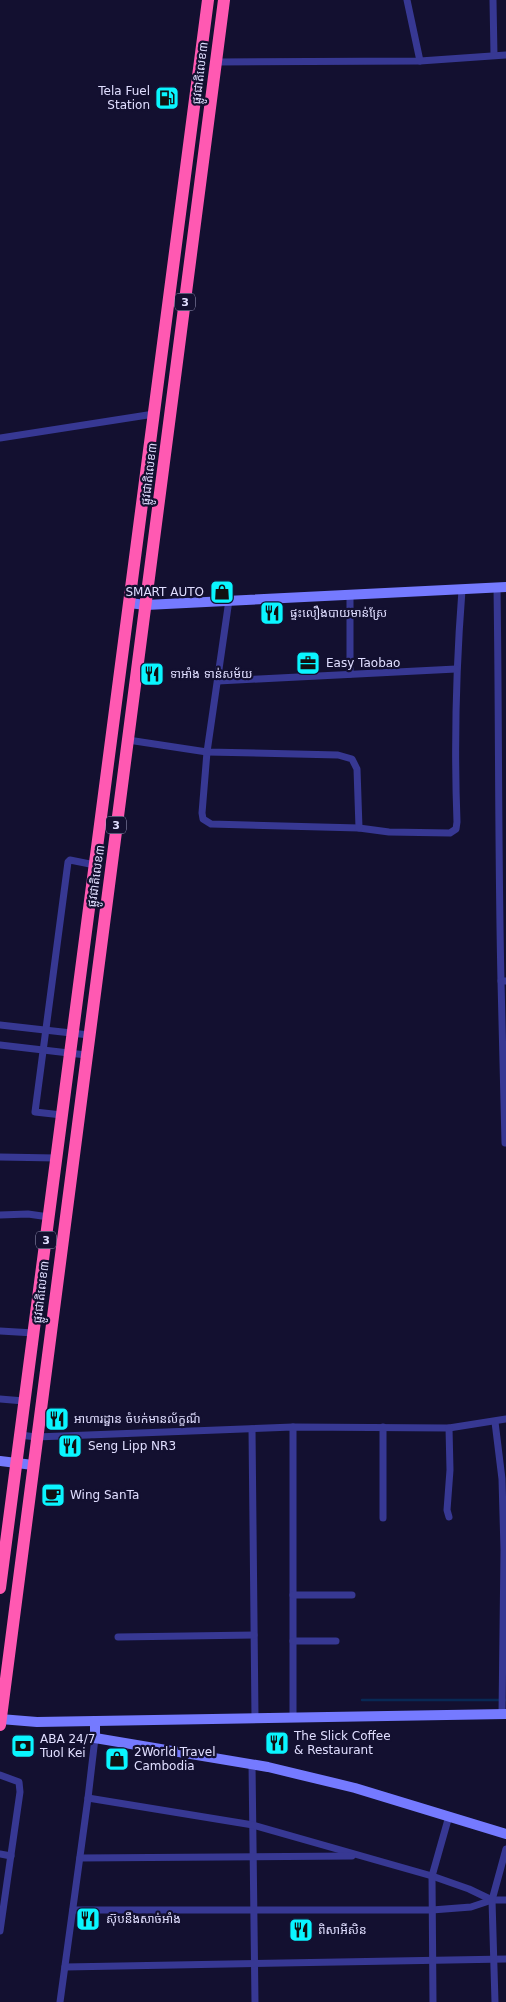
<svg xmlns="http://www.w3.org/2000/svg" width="506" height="2002" viewBox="0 0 506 2002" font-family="'DejaVu Sans','Noto Sans Khmer',sans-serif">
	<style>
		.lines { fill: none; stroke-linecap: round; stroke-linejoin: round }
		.stream { stroke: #082955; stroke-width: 2.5 }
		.street { stroke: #373893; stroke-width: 7 }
		.secondary { stroke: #757aff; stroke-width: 10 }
		.highway { stroke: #ff59b2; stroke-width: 12 }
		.labels { text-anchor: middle; stroke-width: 4.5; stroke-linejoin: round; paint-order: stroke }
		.shield { fill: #131030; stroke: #a2a0c1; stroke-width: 1 }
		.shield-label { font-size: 11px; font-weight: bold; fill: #e0deff }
		.street-label { font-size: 12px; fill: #e0deff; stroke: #131030 }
		.poi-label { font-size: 12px; fill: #e0deff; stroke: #131030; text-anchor: start }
	</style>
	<rect width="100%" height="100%" fill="#131030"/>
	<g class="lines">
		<path class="stream" d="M 362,1700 L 506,1700"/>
		<g class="street">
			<path d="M 407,0 L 420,61"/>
			<path d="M 493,0 L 494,55"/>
			<path d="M 216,62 L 420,61 L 506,55"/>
			<path d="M 0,438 L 154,414"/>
			<path d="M 497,588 C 499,719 498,850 501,981"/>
			<path d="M 350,596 L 350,674"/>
			<path d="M 229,600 L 207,752 L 202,813 L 203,819 L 211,824 L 359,828 L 389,832 L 450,833 L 456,829 L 457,822 C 454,744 456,668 462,590"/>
			<path d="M 218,681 L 456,669"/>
			<path d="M 128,740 L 207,752 L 338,755 L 352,759 L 357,769 L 359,828"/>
			<path d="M 0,1025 L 89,1035"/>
			<path d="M 0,1045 L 86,1055"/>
			<path d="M 62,1115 L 35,1112 L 68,862 L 70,860 L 95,865"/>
			<path d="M 505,1143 L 501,981 L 506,981"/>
			<path d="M 0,1157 L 56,1158"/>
			<path d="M 0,1215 L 28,1214 L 49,1217"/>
			<path d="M 0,1331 L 34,1333"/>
			<path d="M 0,1399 L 24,1401"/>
			<path d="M 495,1422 L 502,1479 L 504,1550 L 502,1714"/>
			<path d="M 293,1427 L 293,1717"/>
			<path d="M 383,1427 L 383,1518"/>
			<path d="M 252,1429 L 255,1717"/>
			<path d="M 20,1435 L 36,1437 L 293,1427 L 449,1428 L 506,1419"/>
			<path d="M 449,1517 L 447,1510 L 450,1470 L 449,1428"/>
			<path d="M 293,1595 L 352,1595"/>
			<path d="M 118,1637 L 254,1635"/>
			<path d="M 293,1641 L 336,1641"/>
			<path d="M 252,1764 L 255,2002"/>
			<path d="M 0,1775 L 19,1782 L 20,1792 L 0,1931"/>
			<path d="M 88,1798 L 253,1825 L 432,1876 L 469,1889 L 492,1900 L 506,1900"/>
			<path d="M 0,1854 L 11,1856"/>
			<path d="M 80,1858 L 352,1856"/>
			<path d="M 73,1910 L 432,1910 L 471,1907 L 492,1900"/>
			<path d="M 65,1967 L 506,1959"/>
			<path d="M 60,2002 L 88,1798 L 95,1738"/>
			<path d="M 433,2002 L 432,1876 L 449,1816"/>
			<path d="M 495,2002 L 492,1900 L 506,1849"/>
		</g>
		<g class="secondary">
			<path d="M 129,603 L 146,605 L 506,587"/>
			<path d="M 0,1461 L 33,1465"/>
			<path d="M 0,1719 L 37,1722 L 506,1714"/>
			<path d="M 95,1721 L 95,1738 L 268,1767 L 355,1788 L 506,1834"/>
		</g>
		<g class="highway">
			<path d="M 0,1588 L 208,0"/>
			<path d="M 0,1725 L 224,0"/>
		</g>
	</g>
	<defs>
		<g id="fuel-square" transform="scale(1.25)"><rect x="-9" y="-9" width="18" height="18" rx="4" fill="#0af5ff" stroke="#131030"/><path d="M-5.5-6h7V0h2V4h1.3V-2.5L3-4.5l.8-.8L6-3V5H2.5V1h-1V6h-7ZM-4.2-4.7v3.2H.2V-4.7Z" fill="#111"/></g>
		<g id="shop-square" transform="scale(1.25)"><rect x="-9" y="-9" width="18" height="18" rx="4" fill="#0af5ff" stroke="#131030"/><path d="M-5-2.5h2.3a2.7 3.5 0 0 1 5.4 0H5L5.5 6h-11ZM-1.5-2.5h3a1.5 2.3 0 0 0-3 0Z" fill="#111"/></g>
		<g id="restaurant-square" transform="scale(1.25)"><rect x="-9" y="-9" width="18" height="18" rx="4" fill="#0af5ff" stroke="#131030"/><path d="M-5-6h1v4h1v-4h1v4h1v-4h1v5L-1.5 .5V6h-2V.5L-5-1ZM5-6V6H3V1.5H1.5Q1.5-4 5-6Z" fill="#111"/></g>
		<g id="office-square" transform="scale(1.25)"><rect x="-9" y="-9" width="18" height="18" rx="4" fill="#0af5ff" stroke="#131030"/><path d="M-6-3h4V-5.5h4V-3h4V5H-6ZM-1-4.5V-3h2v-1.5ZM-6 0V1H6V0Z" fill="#111"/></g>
		<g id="cafe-square" transform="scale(1.25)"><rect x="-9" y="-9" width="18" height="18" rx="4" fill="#0af5ff" stroke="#131030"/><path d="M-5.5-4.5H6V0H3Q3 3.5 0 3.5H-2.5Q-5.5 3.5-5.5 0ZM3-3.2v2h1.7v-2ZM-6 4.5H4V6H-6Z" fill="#111"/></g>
		<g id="bank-square" transform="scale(1.25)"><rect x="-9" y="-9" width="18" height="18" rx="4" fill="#0af5ff" stroke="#131030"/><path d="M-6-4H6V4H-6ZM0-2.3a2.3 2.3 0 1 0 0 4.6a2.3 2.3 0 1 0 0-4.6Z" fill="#111"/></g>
	</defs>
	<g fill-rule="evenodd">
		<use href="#fuel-square" x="167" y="98"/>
		<use href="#shop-square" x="222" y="592"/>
		<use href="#restaurant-square" x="272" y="613"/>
		<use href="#office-square" x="308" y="663"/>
		<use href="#restaurant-square" x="152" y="674"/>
		<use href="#restaurant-square" x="57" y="1419"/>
		<use href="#restaurant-square" x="70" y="1446"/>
		<use href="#cafe-square" x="53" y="1495"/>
		<use href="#restaurant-square" x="277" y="1743"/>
		<use href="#bank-square" x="23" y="1746"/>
		<use href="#shop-square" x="117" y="1759"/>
		<use href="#restaurant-square" x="88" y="1919"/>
		<use href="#restaurant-square" x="301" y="1930"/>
	</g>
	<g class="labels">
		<g class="shield">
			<rect x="175" y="293.5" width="20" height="17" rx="4"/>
			<rect x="106" y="816.5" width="20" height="17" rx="4"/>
			<rect x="36" y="1231.5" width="20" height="17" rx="4"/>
		</g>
		<g class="shield-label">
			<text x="185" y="306">3</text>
			<text x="116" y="829">3</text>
			<text x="46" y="1244">3</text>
		</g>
		<g class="street-label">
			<text transform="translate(200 73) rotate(-83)" y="4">ផ្លូវជាតិលេខ៣</text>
			<text transform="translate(149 474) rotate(-83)" y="4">ផ្លូវជាតិលេខ៣</text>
			<text transform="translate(96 876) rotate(-82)" y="4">ផ្លូវជាតិលេខ៣</text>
			<text transform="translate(41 1292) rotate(-83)" y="4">ផ្លូវជាតិលេខ៣</text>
		</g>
		<g class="poi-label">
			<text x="150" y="95" text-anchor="end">Tela Fuel<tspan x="150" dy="14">Station</tspan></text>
			<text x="204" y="596" text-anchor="end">SMART AUTO</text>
			<text x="290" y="617">ផ្ទះលឿងបាយមាន់ស្រែ</text>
			<text x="326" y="667">Easy Taobao</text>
			<text x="170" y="678">ទាអាំង ទាន់សម័យ</text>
			<text x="74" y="1423">អាហារដ្ឋាន ចំបក់មានល័ក្ខណ៏</text>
			<text x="88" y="1450">Seng Lipp NR3</text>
			<text x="70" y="1499">Wing SanTa</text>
			<text x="294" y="1740">The Slick Coffee<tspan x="294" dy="14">&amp; Restaurant</tspan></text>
			<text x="40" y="1743">ABA 24/7<tspan x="40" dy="14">Tuol Kei</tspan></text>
			<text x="134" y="1756">2World Travel<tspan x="134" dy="14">Cambodia</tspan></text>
			<text x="106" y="1923">ស៊ុបនឹងសាច់អាំង</text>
			<text x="318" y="1934">ពិសាអីសិន</text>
		</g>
	</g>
</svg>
